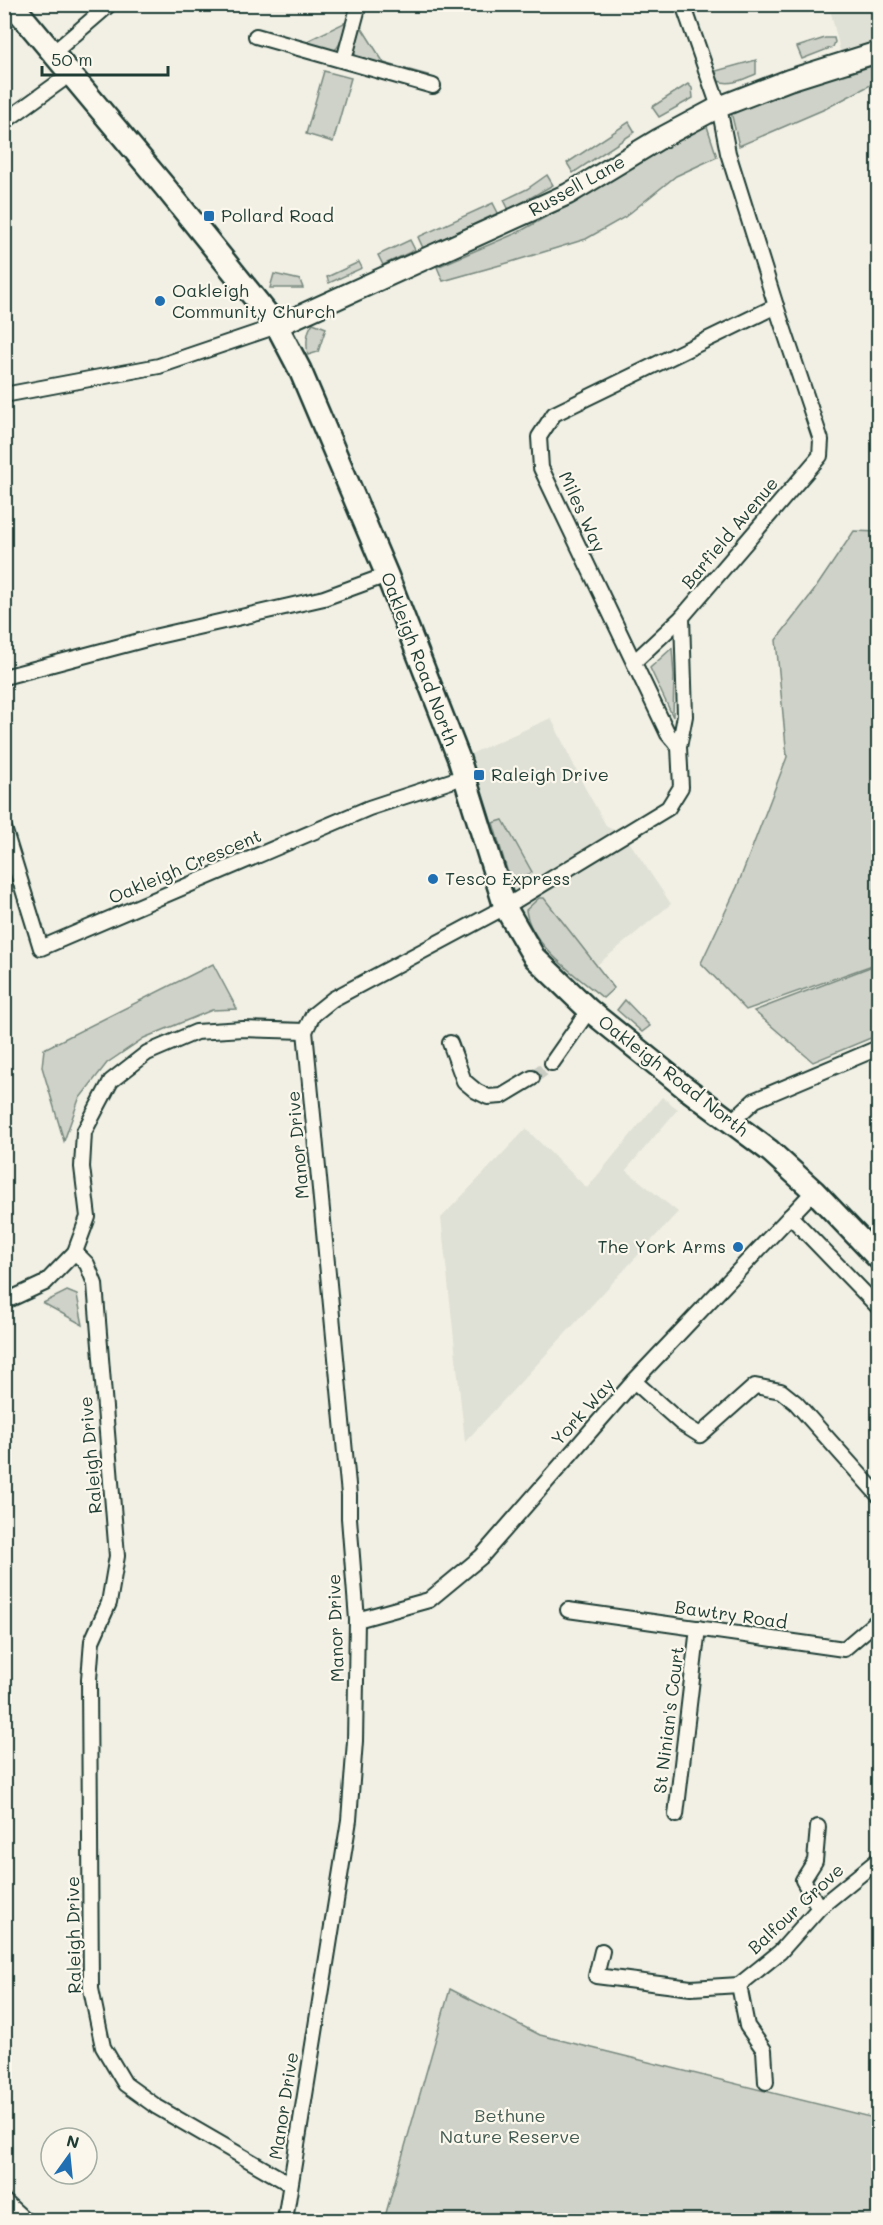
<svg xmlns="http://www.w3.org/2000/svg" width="883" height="2225" viewBox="0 0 883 2225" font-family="Mali,sans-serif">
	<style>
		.built { fill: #e0e1d6 }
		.green { fill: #cfd2c8; stroke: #77887e; stroke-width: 1.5 }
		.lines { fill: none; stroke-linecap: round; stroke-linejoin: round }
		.minor-tunnel { stroke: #c8ccc2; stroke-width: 14; stroke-dasharray: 14 7; stroke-linecap: butt }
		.minor-casing { stroke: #1f3d34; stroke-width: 18 }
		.secondary-casing { stroke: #1f3d34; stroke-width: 24 }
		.primary-casing { stroke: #1f3d34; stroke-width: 26 }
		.minor { stroke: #fbf7ec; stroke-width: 14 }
		.secondary { stroke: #fbf7ec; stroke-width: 20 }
		.primary { stroke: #fbf7ec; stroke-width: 21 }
		.poi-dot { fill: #1f6fb2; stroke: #fbf7ec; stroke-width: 2 }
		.labels { text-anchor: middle; stroke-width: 4.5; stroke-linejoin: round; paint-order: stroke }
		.street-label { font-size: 18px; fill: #1f3d34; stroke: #fbf7ec }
		.poi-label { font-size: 18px; fill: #1f3d34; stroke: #fbf7ec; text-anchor: start }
		.park-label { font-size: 18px; fill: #425b52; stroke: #fbf7ec }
	</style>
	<rect width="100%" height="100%" fill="#f2f0e5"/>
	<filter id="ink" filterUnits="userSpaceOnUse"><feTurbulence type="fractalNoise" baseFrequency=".0167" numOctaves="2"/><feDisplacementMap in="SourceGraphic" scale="12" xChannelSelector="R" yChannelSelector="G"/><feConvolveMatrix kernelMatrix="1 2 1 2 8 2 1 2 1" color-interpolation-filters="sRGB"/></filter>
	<g filter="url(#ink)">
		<g class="built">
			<path d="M 829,5 L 878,5 L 878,50 L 842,59 Z"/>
			<path d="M 551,718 L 584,786 L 607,827 L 624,834 L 671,904 L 568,989 L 534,957 L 459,759 Z"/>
			<path d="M 662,1097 L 678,1109 L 626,1170 L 678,1212 L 465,1442 L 441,1218 L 526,1129 L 587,1188 Z"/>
		</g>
		<g class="green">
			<path d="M 346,22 C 338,56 336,55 303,47 L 311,39 Z"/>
			<path d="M 360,25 L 384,63 L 428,75 L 421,80 L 356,57 L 354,49 Z"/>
			<path d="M 825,38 L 834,38 L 835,42 L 833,47 L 802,59 L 797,47 Z"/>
			<path d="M 756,60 L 756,74 C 743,79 732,86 718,81 L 716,71 Z"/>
			<path d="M 878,64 L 878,81 L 825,109 L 739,146 L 731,112 L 842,70 L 844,75 Z"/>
			<path d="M 324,71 L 351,78 L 333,142 L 306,134 Z"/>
			<path d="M 688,84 L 692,88 L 693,98 L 659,117 L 652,107 Z"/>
			<path d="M 629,122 L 635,132 L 573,173 L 567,163 Z"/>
			<path d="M 706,123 L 717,157 L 676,176 L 625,217 L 586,239 L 511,262 L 443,281 L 437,267 L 519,232 L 590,192 L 640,158 Z"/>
			<path d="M 547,175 L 553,185 L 509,210 L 504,200 L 527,189 Z"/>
			<path d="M 493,203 L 498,213 L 423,248 L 418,237 Z"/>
			<path d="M 410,240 L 415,250 L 383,265 L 378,255 Z"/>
			<path d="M 359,262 L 362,268 L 329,283 L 327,277 Z"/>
			<path d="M 274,274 L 300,280 L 303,288 L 270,288 Z"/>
			<path d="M 313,323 L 326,328 L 318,352 L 308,355 C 306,344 306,332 313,323 Z"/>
			<path d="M 854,531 L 878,532 L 878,963 L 746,1010 L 701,963 L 737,887 L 787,757 L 776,640 L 813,592 Z"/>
			<path d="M 672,648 L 674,676 L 673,717 L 650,668 Z"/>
			<path d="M 503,820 L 532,872 L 515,884 L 510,880 L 493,823 Z"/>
			<path d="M 539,898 L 544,898 L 614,988 L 603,998 C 577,976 530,945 526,910 Z"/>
			<path d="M 213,964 L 237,1009 L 212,1010 L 144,1038 L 107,1063 L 79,1099 L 64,1141 L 42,1067 L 44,1049 Z"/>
			<path d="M 878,964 L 878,1035 L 813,1062 L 754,1011 Z"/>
			<path d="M 625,1000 L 650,1026 L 642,1032 L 617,1010 Z"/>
			<path d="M 67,1291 L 77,1295 L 83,1325 L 43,1303 Z"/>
			<path d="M 450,1989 L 540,2035 L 878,2119 L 878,2220 L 384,2220 Z"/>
		</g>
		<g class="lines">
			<path class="minor-tunnel" d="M 532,1078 L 552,1063"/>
			<g class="minor-casing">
				<g id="minor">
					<path d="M 256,36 L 433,86"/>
					<path d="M 52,54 L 110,4"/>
					<path d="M 344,60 L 359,4"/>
					<path d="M 4,122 L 69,75"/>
					<path d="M 4,395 L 159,366 L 277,326"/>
					<path d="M 634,662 L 682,617"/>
					<path d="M 4,677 L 158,636 L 324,598 L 387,575"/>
					<path d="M 679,747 L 668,734 L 541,468 L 539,437 L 554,414 L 776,306"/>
					<path d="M 4,828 L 41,948 L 369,808 L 463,777"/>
					<path d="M 450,1043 L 464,1081 L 476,1091 L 488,1097 L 502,1096 L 532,1078"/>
					<path d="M 552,1063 L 589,1010"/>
					<path d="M 731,1122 L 755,1100 L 878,1048"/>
					<path d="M 790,1216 L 878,1307"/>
					<path d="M 75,1252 L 87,1264 L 95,1284 L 117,1556 L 109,1603 L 92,1641 L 89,1679 L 91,1989 L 103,2047 L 125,2084 L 157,2107 L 290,2184"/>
					<path d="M 4,1302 L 45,1283 L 75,1252 L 88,1217 L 82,1167 L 84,1132 L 111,1081 L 147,1053 L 196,1032 L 243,1029 L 305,1031 L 313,1015 L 333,999 L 505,907 L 668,808 L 681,787 L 679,747 L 685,716 L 682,617 L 820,456 L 821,440 L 776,306 L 728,153 L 719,107 L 683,4"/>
					<path d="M 634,1381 L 681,1423 L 700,1435 L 755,1386 L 781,1391 L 796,1403 L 878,1495"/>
					<path d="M 568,1610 L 844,1649 L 878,1620"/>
					<path d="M 357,1620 L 429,1600 L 481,1557 L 634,1381 L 814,1191"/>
					<path d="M 676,1815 L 698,1628"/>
					<path d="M 818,1827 L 815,1861 L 803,1880 L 819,1908"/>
					<path d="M 602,1951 L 596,1976 L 691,1988 L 739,1985 L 780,1952 L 819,1908 L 878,1860"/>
					<path d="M 739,1985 L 747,2026 L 764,2050 L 766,2082"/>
					<path d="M 4,2201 L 25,2220"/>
					<path d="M 285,2220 L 349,1820 L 355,1741 L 357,1620 L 349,1518 L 349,1495 L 305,1031"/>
				</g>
			</g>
			<g class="secondary-casing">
				<path id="secondary" d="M 277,326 L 568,194 L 659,139 L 719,107 L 789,80 L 878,52"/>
			</g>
			<g class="primary-casing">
				<path id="primary" d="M 12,4 L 165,187 L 277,326 L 300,370 L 387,575 L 459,759 L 505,907 L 534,957 L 589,1010 L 683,1086 L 770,1151 L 814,1191 L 878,1258"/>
			</g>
			<use href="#minor" class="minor"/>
			<use href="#secondary" class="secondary"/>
			<use href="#primary" class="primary"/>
		</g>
	</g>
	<g class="poi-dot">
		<rect x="203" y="210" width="12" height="12" rx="3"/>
		<circle cx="160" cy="301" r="6"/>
		<rect x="473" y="769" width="12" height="12" rx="3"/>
		<circle cx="433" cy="879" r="6"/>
		<circle cx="738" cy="1247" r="6"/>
	</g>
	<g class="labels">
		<g class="street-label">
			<text transform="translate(577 186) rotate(-29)" y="6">Russell Lane</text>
			<text transform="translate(582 512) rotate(65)" y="6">Miles Way</text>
			<text transform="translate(730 533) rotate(-50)" y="6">Barfield Avenue</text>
			<text transform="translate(419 659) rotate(69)" y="6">Oakleigh Road North</text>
			<text transform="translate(185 867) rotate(-23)" y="6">Oakleigh Crescent</text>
			<text transform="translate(673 1076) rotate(38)" y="6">Oakleigh Road North</text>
			<text transform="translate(298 1145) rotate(-95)" y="6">Manor Drive</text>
			<text transform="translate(583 1412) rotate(-48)" y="6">York Way</text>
			<text transform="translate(91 1455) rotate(-95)" y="6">Raleigh Drive</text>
			<text transform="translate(731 1615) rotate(8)" y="6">Bawtry Road</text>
			<text transform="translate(336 1628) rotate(-92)" y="6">Manor Drive</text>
			<text transform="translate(669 1720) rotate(-83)" y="6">St Ninian's Court</text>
			<text transform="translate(796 1909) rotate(-43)" y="6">Balfour Grove</text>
			<text transform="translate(74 1935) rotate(-91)" y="6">Raleigh Drive</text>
			<text transform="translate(284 2106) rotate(-81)" y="6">Manor Drive</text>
		</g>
		<g class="poi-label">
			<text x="221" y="222">Pollard Road</text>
			<text x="172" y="297">Oakleigh<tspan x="172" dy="21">Community Church</tspan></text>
			<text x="491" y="781">Raleigh Drive</text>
			<text x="445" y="885">Tesco Express</text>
			<text x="726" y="1253" text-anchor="end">The York Arms</text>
		</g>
		<g class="park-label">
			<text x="510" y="2122">Bethune<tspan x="510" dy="21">Nature Reserve</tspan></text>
		</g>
	</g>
	<rect width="883" height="2225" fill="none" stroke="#fbf7ec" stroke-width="24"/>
	<rect x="12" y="12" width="859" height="2201" fill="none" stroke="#1f3d34" stroke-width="2" filter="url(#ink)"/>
	<g transform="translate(69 2156) rotate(15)"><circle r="28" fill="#fbf7ec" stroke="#a3ada2" stroke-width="1.5"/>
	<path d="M0-4.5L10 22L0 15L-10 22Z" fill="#1f6fb2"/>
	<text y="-9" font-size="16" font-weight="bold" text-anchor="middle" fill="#1f3d34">N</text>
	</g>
	<path d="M42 66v9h126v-9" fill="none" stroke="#1f3d34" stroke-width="3"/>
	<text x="51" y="66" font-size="18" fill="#1f3d34" stroke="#fbf7ec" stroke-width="4.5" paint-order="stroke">50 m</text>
</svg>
